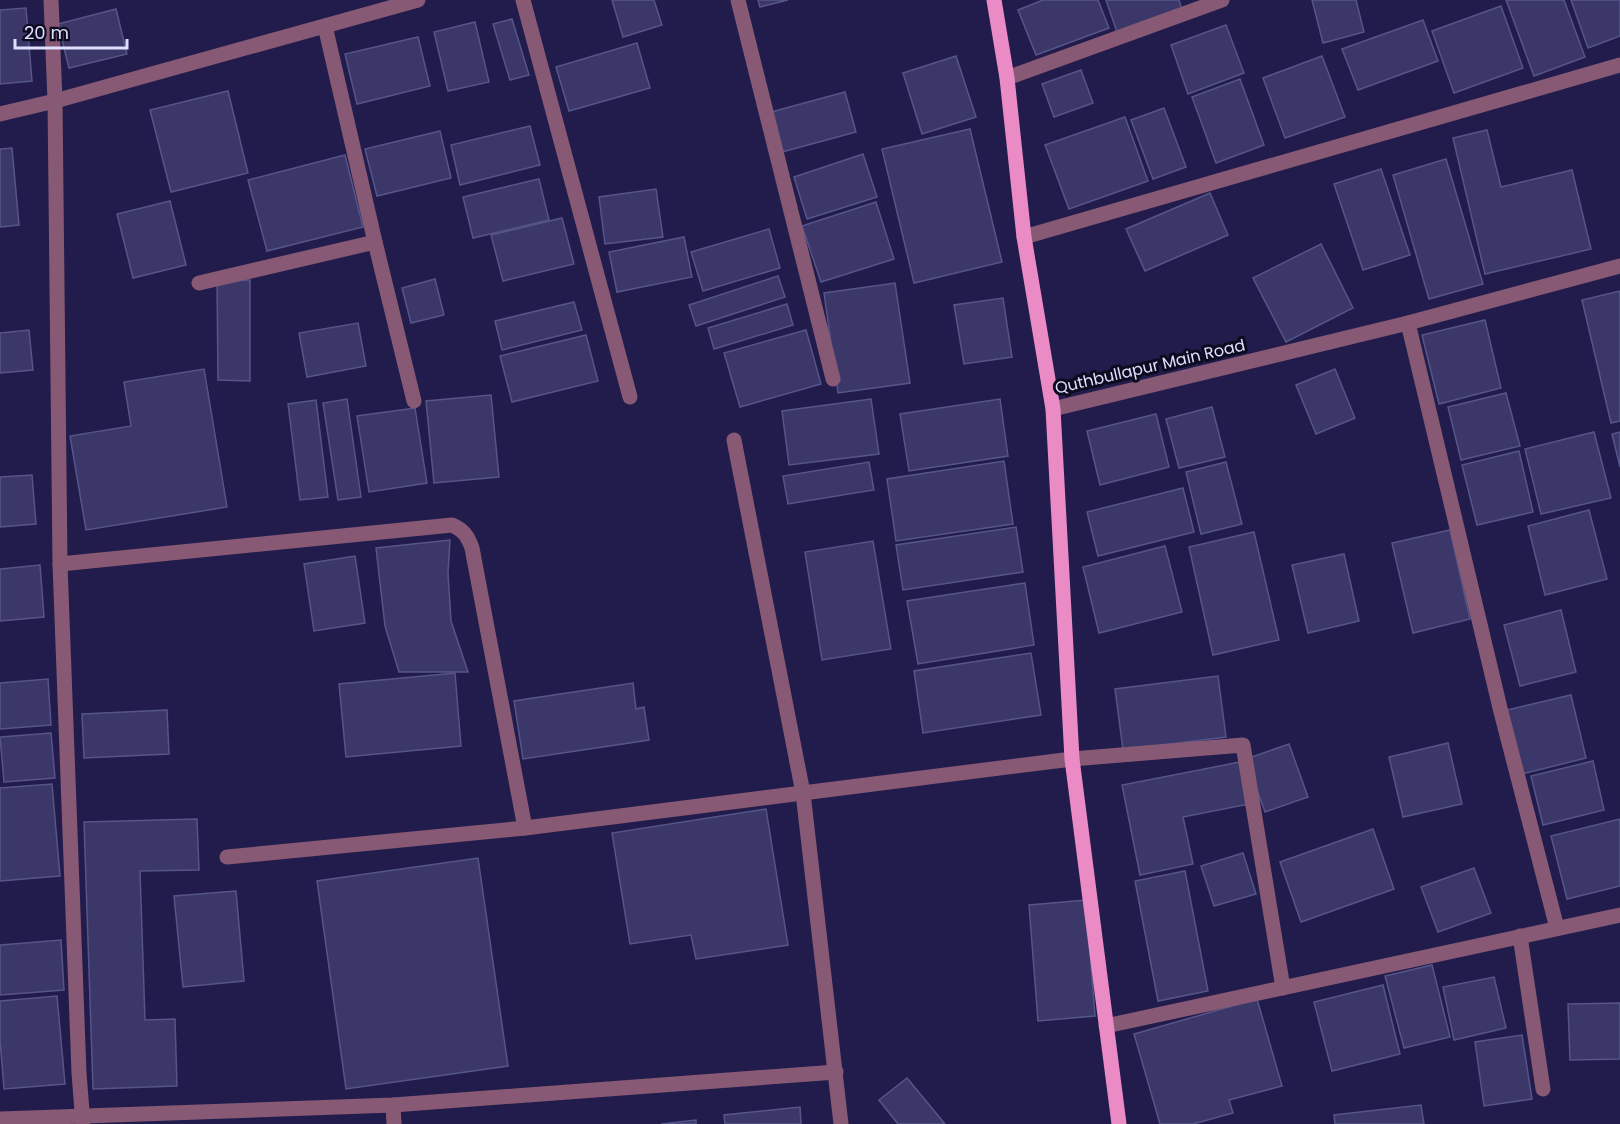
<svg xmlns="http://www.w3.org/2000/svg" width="1620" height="1124" viewBox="0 0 1620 1124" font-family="Poppins,sans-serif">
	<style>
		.building { fill: #3b3869; stroke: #565589; stroke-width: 1.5 }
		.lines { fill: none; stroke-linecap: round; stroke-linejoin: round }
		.minor { stroke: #875974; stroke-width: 15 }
		.major { stroke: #eb8bc5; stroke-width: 15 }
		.labels { text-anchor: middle; stroke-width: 6; stroke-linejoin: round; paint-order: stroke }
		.street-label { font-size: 16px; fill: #dfe0ff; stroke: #0c0b1f }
	</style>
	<rect width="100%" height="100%" fill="#211c4b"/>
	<g class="building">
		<path d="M 612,0 L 654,0 L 662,25 L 623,37 Z"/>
		<path d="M 758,0 L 788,0 L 760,7 Z"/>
		<path d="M 1043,0 L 1098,0 L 1109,28 L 1036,55 L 1018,10 Z"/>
		<path d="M 1106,0 L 1179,0 L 1182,10 L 1117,32 Z"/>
		<path d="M 1312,0 L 1356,0 L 1364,32 L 1323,43 Z"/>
		<path d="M 1506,0 L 1564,0 L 1585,57 L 1534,76 Z"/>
		<path d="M 1571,0 L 1620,0 L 1620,36 L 1588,48 Z"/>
		<path d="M 1501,6 L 1523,68 L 1454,93 L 1432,31 Z"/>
		<path d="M 26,8 L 32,81 L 0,84 L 0,10 Z"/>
		<path d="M 116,9 L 127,54 L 69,68 L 58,24 Z"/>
		<path d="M 512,19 L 529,75 L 510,80 L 493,24 Z"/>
		<path d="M 1423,20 L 1438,61 L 1358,90 L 1342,49 Z"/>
		<path d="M 475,22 L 489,82 L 448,91 L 434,32 Z"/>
		<path d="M 1226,25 L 1244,73 L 1188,94 L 1171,45 Z"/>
		<path d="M 418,37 L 430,86 L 357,104 L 345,54 Z"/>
		<path d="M 637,43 L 650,88 L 569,111 L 556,67 Z"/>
		<path d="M 956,56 L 976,117 L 922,134 L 903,73 Z"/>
		<path d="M 1322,56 L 1345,117 L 1285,138 L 1263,78 Z"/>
		<path d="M 1081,70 L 1093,103 L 1054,117 L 1042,84 Z"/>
		<path d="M 1240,79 L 1264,145 L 1216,163 L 1192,97 Z"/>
		<path d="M 228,91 L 248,173 L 171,192 L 150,110 Z"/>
		<path d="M 845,92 L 856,132 L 782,152 L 771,112 Z"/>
		<path d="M 1164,108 L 1186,167 L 1153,179 L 1131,120 Z"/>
		<path d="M 1125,117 L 1148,181 L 1069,209 L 1045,145 Z"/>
		<path d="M 530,126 L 540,165 L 460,185 L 451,145 Z"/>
		<path d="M 970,129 L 1002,262 L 914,283 L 882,149 Z"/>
		<path d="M 1487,130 L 1501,187 L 1572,170 L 1591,249 L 1485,274 L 1453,138 Z"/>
		<path d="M 440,131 L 451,178 L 377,196 L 365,149 Z"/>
		<path d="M 12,148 L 19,225 L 0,227 L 0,149 Z"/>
		<path d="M 863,154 L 877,197 L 807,219 L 794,177 Z"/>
		<path d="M 345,155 L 363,227 L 267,251 L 248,180 Z"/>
		<path d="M 1446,159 L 1483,284 L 1429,299 L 1393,175 Z"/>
		<path d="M 1381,169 L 1410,255 L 1363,270 L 1334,184 Z"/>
		<path d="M 539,179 L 549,220 L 473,238 L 463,197 Z"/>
		<path d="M 656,189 L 663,237 L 605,244 L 599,197 Z"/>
		<path d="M 1210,193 L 1228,235 L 1145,271 L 1126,229 Z"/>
		<path d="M 170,201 L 186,265 L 133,278 L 117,214 Z"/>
		<path d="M 876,202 L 894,259 L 821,282 L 802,226 Z"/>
		<path d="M 562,218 L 574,264 L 503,281 L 491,235 Z"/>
		<path d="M 769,229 L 780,268 L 703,291 L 691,252 Z"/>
		<path d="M 684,237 L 692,277 L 617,292 L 609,252 Z"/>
		<path d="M 1321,244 L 1353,308 L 1286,342 L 1253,278 Z"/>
		<path d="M 778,276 L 785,297 L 696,326 L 689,305 Z"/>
		<path d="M 435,279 L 444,315 L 411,323 L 402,288 Z"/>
		<path d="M 217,280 L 250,280 L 250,381 L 218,380 Z"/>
		<path d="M 895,283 L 910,383 L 838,393 L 824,293 Z"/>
		<path d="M 1620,291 L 1620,421 L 1611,423 L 1582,300 Z"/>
		<path d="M 1003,298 L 1012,357 L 964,364 L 954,305 Z"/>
		<path d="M 574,302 L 582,330 L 502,350 L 495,321 Z"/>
		<path d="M 787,304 L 793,325 L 714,349 L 708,328 Z"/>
		<path d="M 1485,320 L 1501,388 L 1439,404 L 1422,335 Z"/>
		<path d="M 358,323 L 366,366 L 307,377 L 299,333 Z"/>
		<path d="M 29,330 L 33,370 L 0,373 L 0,333 Z"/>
		<path d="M 806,330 L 821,384 L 740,407 L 724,353 Z"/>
		<path d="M 586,335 L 598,381 L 512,402 L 500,356 Z"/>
		<path d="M 204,369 L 227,507 L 86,530 L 70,436 L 131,426 L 124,382 Z"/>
		<path d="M 1335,369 L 1355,418 L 1316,434 L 1296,385 Z"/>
		<path d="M 1506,393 L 1520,446 L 1461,460 L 1448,407 Z"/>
		<path d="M 491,395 L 499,477 L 434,483 L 426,401 Z"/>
		<path d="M 347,399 L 361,497 L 338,500 L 323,403 Z"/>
		<path d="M 871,399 L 879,454 L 789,465 L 782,411 Z"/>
		<path d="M 1000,399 L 1008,456 L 909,471 L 900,414 Z"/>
		<path d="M 316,400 L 328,497 L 300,500 L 288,404 Z"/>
		<path d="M 1212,407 L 1225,457 L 1179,468 L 1166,419 Z"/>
		<path d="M 415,408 L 427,483 L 369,492 L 357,416 Z"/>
		<path d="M 1156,414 L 1169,467 L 1100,485 L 1087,431 Z"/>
		<path d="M 1594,432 L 1611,498 L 1541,514 L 1525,449 Z"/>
		<path d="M 1620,432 L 1620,467 L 1612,434 Z"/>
		<path d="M 1519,451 L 1533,512 L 1477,525 L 1462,465 Z"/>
		<path d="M 1004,461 L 1013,524 L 896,541 L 887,479 Z"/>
		<path d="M 869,462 L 874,490 L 788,504 L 783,476 Z"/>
		<path d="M 1226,462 L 1242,524 L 1201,534 L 1186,472 Z"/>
		<path d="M 32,475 L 36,524 L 0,527 L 0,477 Z"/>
		<path d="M 1183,488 L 1194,532 L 1098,556 L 1087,512 Z"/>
		<path d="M 1589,510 L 1607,579 L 1545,595 L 1528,526 Z"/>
		<path d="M 1016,527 L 1023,572 L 903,590 L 896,545 Z"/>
		<path d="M 1450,530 L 1470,619 L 1413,633 L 1392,543 Z"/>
		<path d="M 1254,532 L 1279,640 L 1213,655 L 1189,547 Z"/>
		<path d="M 450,540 L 448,573 L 451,621 L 468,672 L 399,672 L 385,626 L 376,548 Z"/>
		<path d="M 873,541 L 891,649 L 822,660 L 805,552 Z"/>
		<path d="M 1165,546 L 1182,612 L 1099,633 L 1083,567 Z"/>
		<path d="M 1344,554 L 1359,621 L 1308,633 L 1292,565 Z"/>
		<path d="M 355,556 L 365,623 L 314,631 L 304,564 Z"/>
		<path d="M 40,565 L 44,617 L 0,621 L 0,569 Z"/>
		<path d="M 1025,583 L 1034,645 L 918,664 L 907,601 Z"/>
		<path d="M 1561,610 L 1576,672 L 1520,686 L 1504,625 Z"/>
		<path d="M 1031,653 L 1041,715 L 923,733 L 914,671 Z"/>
		<path d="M 455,673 L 461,746 L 346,757 L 339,684 Z"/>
		<path d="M 1218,676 L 1226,737 L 1123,750 L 1115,689 Z"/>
		<path d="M 48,679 L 51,725 L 0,729 L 0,683 Z"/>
		<path d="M 633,683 L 636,709 L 644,707 L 649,740 L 523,759 L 514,701 Z"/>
		<path d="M 1571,695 L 1586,758 L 1522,774 L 1507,710 Z"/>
		<path d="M 167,710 L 169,754 L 84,758 L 82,714 Z"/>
		<path d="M 51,733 L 55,778 L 4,782 L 0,737 Z"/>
		<path d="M 1448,743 L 1462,804 L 1403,817 L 1389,757 Z"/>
		<path d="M 1289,744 L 1308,797 L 1265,812 L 1246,759 Z"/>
		<path d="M 1593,761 L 1604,810 L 1543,825 L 1531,776 Z"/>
		<path d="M 1240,762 L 1249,804 L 1183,817 L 1193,864 L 1140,875 L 1122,785 Z"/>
		<path d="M 52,784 L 60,876 L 0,881 L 0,788 Z"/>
		<path d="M 766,809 L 788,945 L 696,959 L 691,935 L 630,944 L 612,833 Z"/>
		<path d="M 197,819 L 199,870 L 140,871 L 145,1020 L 175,1019 L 177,1086 L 93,1089 L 84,822 Z"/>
		<path d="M 1620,819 L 1620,886 L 1567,899 L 1551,836 Z"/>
		<path d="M 1373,829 L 1394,889 L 1301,922 L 1280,862 Z"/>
		<path d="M 1243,853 L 1256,894 L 1214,906 L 1201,866 Z"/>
		<path d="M 478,858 L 508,1066 L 346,1089 L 317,881 Z"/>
		<path d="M 1474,868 L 1491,913 L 1438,932 L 1421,887 Z"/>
		<path d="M 1185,871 L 1208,991 L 1158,1001 L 1135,881 Z"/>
		<path d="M 236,891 L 244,981 L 183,987 L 174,896 Z"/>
		<path d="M 1086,900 L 1095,1016 L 1038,1021 L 1029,905 Z"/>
		<path d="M 61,940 L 64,990 L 0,995 L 0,945 Z"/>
		<path d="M 1432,965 L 1450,1037 L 1404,1048 L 1385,976 Z"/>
		<path d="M 1494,977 L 1506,1028 L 1454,1040 L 1443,987 Z"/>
		<path d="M 1383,985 L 1400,1054 L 1332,1071 L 1314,1002 Z"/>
		<path d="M 57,996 L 65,1084 L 4,1089 L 0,1040 L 0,1001 Z"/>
		<path d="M 1257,999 L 1282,1086 L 1229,1100 L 1233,1113 L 1193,1124 L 1160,1124 L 1134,1034 Z"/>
		<path d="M 1620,1003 L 1620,1059 L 1570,1060 L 1568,1004 Z"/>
		<path d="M 1522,1035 L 1532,1099 L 1484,1106 L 1475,1042 Z"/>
		<path d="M 907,1078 L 945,1124 L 898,1124 L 879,1100 Z"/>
		<path d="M 1421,1105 L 1424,1124 L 1335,1124 L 1334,1115 Z"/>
		<path d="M 800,1107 L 801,1124 L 725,1124 L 724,1115 Z"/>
		<path d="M 696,1120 L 696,1124 L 661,1124 Z"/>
	</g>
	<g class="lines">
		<g class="minor">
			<path d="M 51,0 L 55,101 L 60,564 L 79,1073 L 83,1124"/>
			<path d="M 523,0 L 630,397"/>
			<path d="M 738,0 L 833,379"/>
			<path d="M 325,26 L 375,242 L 414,401"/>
			<path d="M 1007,78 L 1222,0"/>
			<path d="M 0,114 L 55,101 L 418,0"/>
			<path d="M 1024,237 L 1620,65"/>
			<path d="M 199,283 L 375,242"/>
			<path d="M 1408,323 L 1501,712 L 1557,928"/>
			<path d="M 1053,409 L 1408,323 L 1620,266"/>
			<path d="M 734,440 L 803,793 L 841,1124"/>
			<path d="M 60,564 L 452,525 C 464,530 468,537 472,548 L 525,828"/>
			<path d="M 227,857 L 525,828 L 1072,759 L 1243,745 L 1283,988"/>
			<path d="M 1520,936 L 1543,1089"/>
			<path d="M 1106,1026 L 1620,915"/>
			<path d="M 393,1105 L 394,1124"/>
			<path d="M 0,1119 L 393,1105 L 836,1072"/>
		</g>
		<path class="major" d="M 994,0 L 1007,78 L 1024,237 L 1053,409 L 1072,759 L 1119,1124"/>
	</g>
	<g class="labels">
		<g class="street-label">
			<text transform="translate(1150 366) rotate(-13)" y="6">Quthbullapur Main Road</text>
		</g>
	</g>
	<path d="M15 39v9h112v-9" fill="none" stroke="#dfe0ff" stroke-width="3"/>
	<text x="24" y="39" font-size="18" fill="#dfe0ff" stroke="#0c0b1f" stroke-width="4.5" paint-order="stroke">20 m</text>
</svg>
